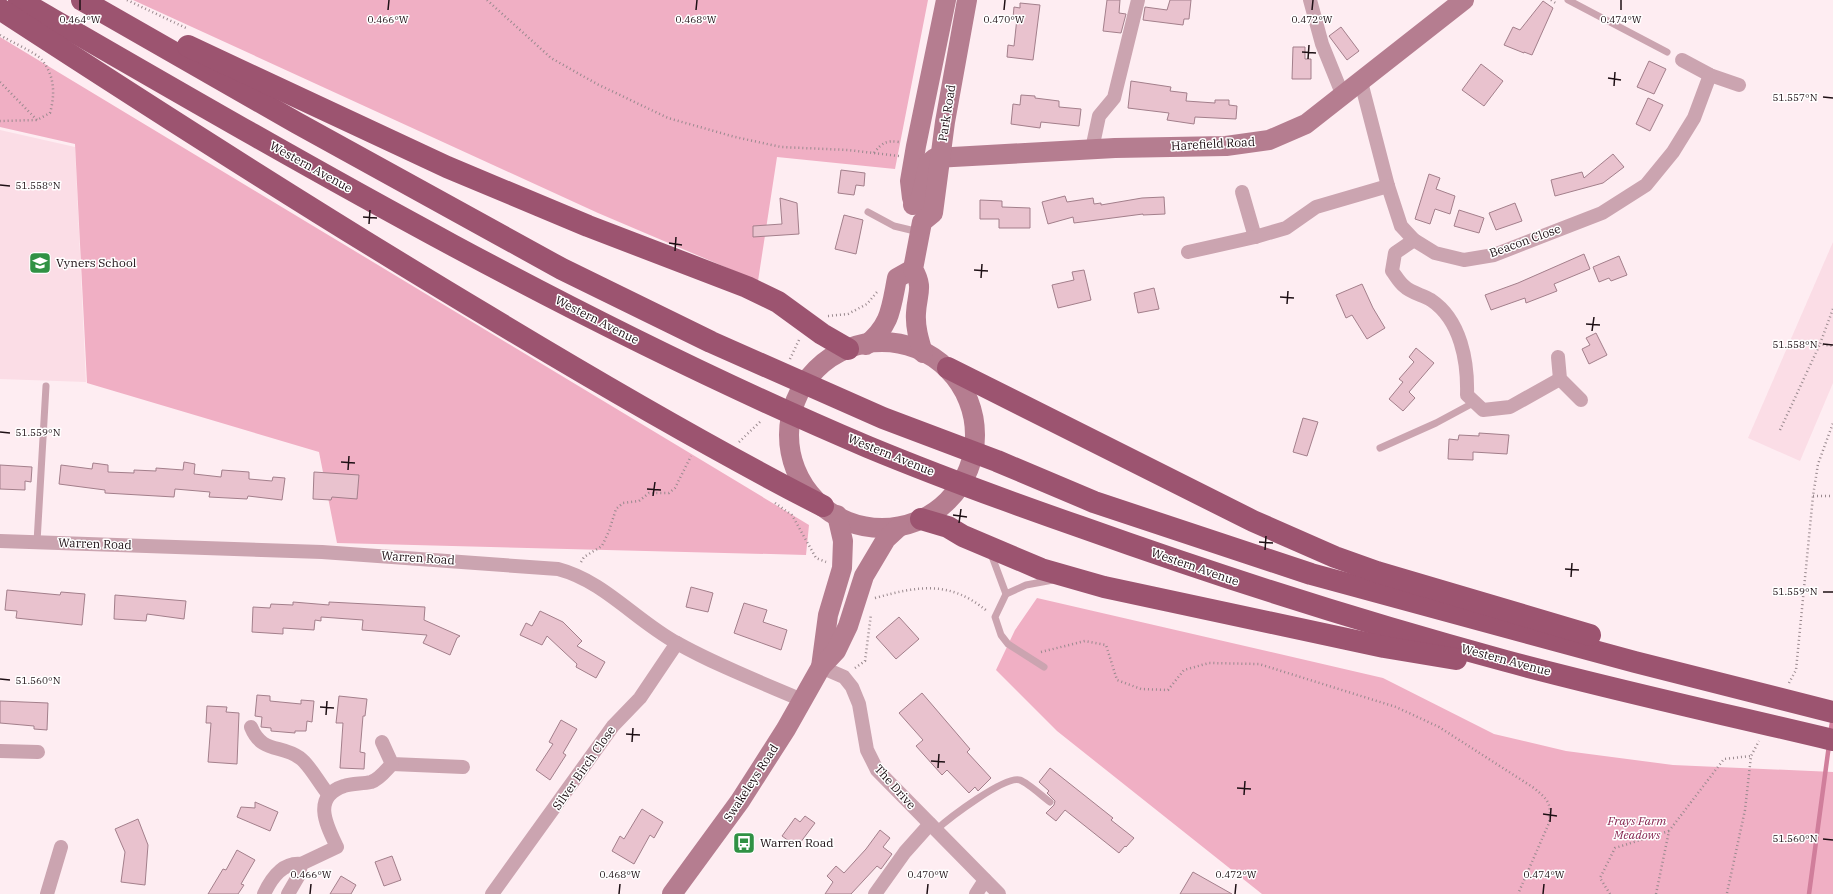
<svg xmlns="http://www.w3.org/2000/svg" width="1833" height="894" viewBox="0 0 1833 894" font-family="'IBM Plex Serif',serif">
	<style>
		.built { fill: #fbdde6 }
		.green { fill: #f0afc4 }
		.lines { fill: none; stroke-linecap: round; stroke-linejoin: round }
		.stream { stroke: #d07e9b; stroke-width: 4.5 }
		.building { fill: #e9c2ce; stroke: #a37f8b }
		.path { stroke: #99898e; stroke-width: 2.5; stroke-dasharray: 1 3; stroke-linecap: butt }
		.service { stroke: #cba4b0; stroke-width: 7 }
		.minor { stroke: #cba4b0; stroke-width: 14 }
		.secondary { stroke: #b57d90; stroke-width: 20 }
		.trunk { stroke: #9c5470; stroke-width: 22 }
		.ticks { fill: none; stroke: #1e1015; stroke-width: 1.5 }
		.labels { text-anchor: middle; stroke-width: 3; stroke-linejoin: round; paint-order: stroke }
		.street-label { font-size: 12px; fill: #1e1015; stroke: #fff }
		.poi-label { font-size: 12px; fill: #1e1015; stroke: #fff; text-anchor: start }
		.park-label { font-size: 12px; font-style: italic; fill: #862550; stroke: #fff }
		.ticks-label { font-size: 10px; text-anchor: middle; fill: #1e1015; stroke: #fff; stroke-width: 3; stroke-linejoin: round; paint-order: stroke }
	</style>
	<rect width="100%" height="100%" fill="#feedf2"/>
	<g class="built">
		<path d="M 0,130 L 75,147 L 86,382 L 0,379 Z"/>
		<path d="M 1833,242 L 1833,383 L 1800,461 L 1748,438 Z"/>
	</g>
	<g class="green">
		<path d="M 133,0 L 928,0 L 895,169 L 777,157 L 758,281 L 598,213 Z"/>
		<path d="M 0,37 L 809,525 L 806,555 L 337,543 L 319,452 L 87,383 L 75,144 L 0,127 Z"/>
		<path d="M 1037,598 L 1383,678 L 1494,734 L 1566,751 L 1673,765 L 1833,772 L 1833,894 L 1262,894 L 1057,731 L 996,670 L 1015,630 Z"/>
	</g>
	<g class="lines">
		<g class="stream">
			<path d="M 1830,734 L 1833,717"/>
			<path d="M 1809,894 L 1829,745"/>
		</g>
	</g>
	<g class="building">
		<path d="M 1107,0 L 1120,0 L 1119,13 L 1126,14 L 1121,33 L 1103,31 Z"/>
		<path d="M 1170,0 L 1191,0 L 1189,19 L 1184,19 L 1183,25 L 1143,20 L 1145,7 L 1167,10 Z"/>
		<path d="M 1543,1 L 1553,8 L 1532,55 L 1524,52 L 1524,53 L 1504,45 L 1513,27 L 1520,30 Z"/>
		<path d="M 1020,3 L 1040,5 L 1033,60 L 1007,57 L 1008,45 L 1014,46 L 1017,18 L 1013,18 L 1014,7 L 1020,8 Z"/>
		<path d="M 1341,27 L 1359,51 L 1347,60 L 1329,36 Z"/>
		<path d="M 1293,47 L 1305,47 L 1305,59 L 1311,59 L 1311,79 L 1292,79 Z"/>
		<path d="M 1649,61 L 1666,69 L 1654,94 L 1637,87 Z"/>
		<path d="M 1481,64 L 1503,81 L 1484,106 L 1462,90 Z"/>
		<path d="M 1131,81 L 1171,87 L 1170,91 L 1187,93 L 1186,101 L 1215,103 L 1215,100 L 1229,100 L 1229,105 L 1237,106 L 1236,119 L 1195,117 L 1194,124 L 1167,120 L 1169,113 L 1128,108 Z"/>
		<path d="M 1021,95 L 1035,96 L 1035,98 L 1059,101 L 1059,107 L 1081,109 L 1079,126 L 1041,122 L 1040,128 L 1011,124 L 1013,104 L 1020,105 Z"/>
		<path d="M 1648,98 L 1663,105 L 1650,131 L 1636,124 Z"/>
		<path d="M 1613,154 L 1624,167 L 1603,183 L 1555,196 L 1551,180 L 1582,172 L 1584,178 Z"/>
		<path d="M 841,170 L 865,173 L 864,186 L 856,185 L 854,195 L 838,193 Z"/>
		<path d="M 1429,174 L 1440,178 L 1436,189 L 1455,196 L 1450,214 L 1435,209 L 1430,224 L 1415,219 Z"/>
		<path d="M 1065,196 L 1067,202 L 1093,198 L 1094,204 L 1101,203 L 1101,205 L 1142,198 L 1164,197 L 1165,214 L 1143,215 L 1143,214 L 1074,223 L 1073,217 L 1048,224 L 1042,202 Z"/>
		<path d="M 780,198 L 797,203 L 799,234 L 753,237 L 753,226 L 782,224 Z"/>
		<path d="M 980,200 L 1002,201 L 1002,207 L 1030,208 L 1030,228 L 999,228 L 999,219 L 980,219 Z"/>
		<path d="M 1515,203 L 1522,221 L 1496,230 L 1489,213 Z"/>
		<path d="M 1459,210 L 1484,218 L 1479,233 L 1454,226 Z"/>
		<path d="M 844,215 L 863,220 L 856,254 L 835,249 Z"/>
		<path d="M 1584,254 L 1590,269 L 1554,284 L 1557,291 L 1526,303 L 1525,298 L 1491,310 L 1485,295 L 1518,283 Z"/>
		<path d="M 1619,256 L 1627,275 L 1611,281 L 1609,278 L 1599,282 L 1593,267 Z"/>
		<path d="M 1084,270 L 1091,300 L 1058,308 L 1052,285 L 1074,280 L 1072,272 Z"/>
		<path d="M 1362,284 L 1373,308 L 1385,328 L 1367,339 L 1352,315 L 1346,318 L 1336,295 Z"/>
		<path d="M 1154,288 L 1159,309 L 1138,313 L 1134,293 Z"/>
		<path d="M 1596,333 L 1607,355 L 1589,364 L 1582,349 L 1590,345 L 1586,338 Z"/>
		<path d="M 1416,348 L 1434,363 L 1409,392 L 1415,398 L 1403,411 L 1389,399 L 1403,382 L 1399,379 L 1414,362 L 1409,357 Z"/>
		<path d="M 1303,418 L 1318,422 L 1307,456 L 1293,452 Z"/>
		<path d="M 1479,433 L 1509,435 L 1507,454 L 1473,452 L 1473,460 L 1448,459 L 1449,439 L 1458,440 L 1459,435 L 1479,436 Z"/>
		<path d="M 184,462 L 195,464 L 194,474 L 221,477 L 222,470 L 249,472 L 249,479 L 272,481 L 273,477 L 285,478 L 282,500 L 248,496 L 247,499 L 209,497 L 210,492 L 175,489 L 174,497 L 105,493 L 105,490 L 59,484 L 61,465 L 92,469 L 93,463 L 108,465 L 108,472 L 134,473 L 134,470 L 156,471 L 156,468 L 183,470 Z"/>
		<path d="M 0,465 L 32,467 L 31,482 L 25,481 L 25,490 L 0,489 Z"/>
		<path d="M 314,472 L 359,475 L 357,499 L 332,497 L 331,500 L 313,499 Z"/>
		<path d="M 691,587 L 713,593 L 708,612 L 686,607 Z"/>
		<path d="M 7,590 L 60,595 L 61,592 L 85,594 L 82,625 L 16,618 L 17,611 L 5,610 Z"/>
		<path d="M 115,595 L 186,601 L 184,619 L 147,614 L 146,621 L 114,619 Z"/>
		<path d="M 293,602 L 329,605 L 329,602 L 425,607 L 424,620 L 460,636 L 457,638 L 450,655 L 423,643 L 427,635 L 362,630 L 363,620 L 321,617 L 321,621 L 315,620 L 314,630 L 283,628 L 283,634 L 252,632 L 253,607 L 270,608 L 271,604 L 293,605 Z"/>
		<path d="M 744,603 L 767,610 L 763,622 L 787,630 L 781,650 L 734,633 Z"/>
		<path d="M 540,611 L 563,622 L 582,641 L 577,646 L 605,662 L 596,678 L 576,667 L 577,664 L 547,636 L 542,645 L 520,635 L 526,623 L 532,626 Z"/>
		<path d="M 899,617 L 919,639 L 896,659 L 876,637 Z"/>
		<path d="M 922,693 L 970,749 L 967,752 L 991,778 L 978,791 L 975,787 L 969,793 L 947,770 L 942,775 L 916,746 L 923,740 L 899,713 Z"/>
		<path d="M 257,695 L 270,696 L 270,701 L 301,704 L 301,700 L 314,701 L 312,722 L 307,721 L 306,731 L 295,731 L 295,733 L 271,731 L 271,728 L 261,727 L 262,717 L 255,716 Z"/>
		<path d="M 339,696 L 367,699 L 365,716 L 363,716 L 360,752 L 365,753 L 364,769 L 340,768 L 343,723 L 336,723 Z"/>
		<path d="M 0,701 L 48,703 L 47,730 L 34,729 L 34,726 L 0,723 Z"/>
		<path d="M 207,706 L 227,707 L 226,712 L 239,713 L 237,764 L 208,762 L 211,723 L 206,723 Z"/>
		<path d="M 561,720 L 577,729 L 563,753 L 566,755 L 550,780 L 536,770 L 553,744 L 549,742 Z"/>
		<path d="M 1050,768 L 1113,818 L 1111,820 L 1134,838 L 1126,847 L 1125,846 L 1119,853 L 1065,810 L 1056,821 L 1046,813 L 1054,805 L 1055,801 L 1047,793 L 1049,791 L 1039,782 Z"/>
		<path d="M 255,802 L 278,812 L 270,831 L 237,817 L 241,807 L 255,808 Z"/>
		<path d="M 642,809 L 663,822 L 654,838 L 650,835 L 634,864 L 612,851 L 620,836 L 624,839 Z"/>
		<path d="M 805,816 L 815,823 L 797,847 L 782,836 L 795,818 L 800,822 Z"/>
		<path d="M 138,819 L 148,845 L 145,885 L 121,882 L 125,852 L 115,829 Z"/>
		<path d="M 880,830 L 890,838 L 883,847 L 892,854 L 881,869 L 877,866 L 851,894 L 825,894 L 833,882 L 827,876 L 836,866 L 844,873 L 866,849 Z"/>
		<path d="M 237,850 L 255,860 L 241,884 L 244,885 L 238,894 L 208,894 L 223,869 L 226,870 Z"/>
		<path d="M 392,856 L 401,880 L 384,886 L 375,862 Z"/>
		<path d="M 1193,872 L 1232,894 L 1180,894 Z"/>
		<path d="M 341,876 L 356,885 L 351,894 L 330,894 Z"/>
	</g>
	<g class="lines">
		<g class="path">
			<path d="M 127,0 L 186,28"/>
			<path d="M 487,0 L 551,58 L 597,84 L 668,118 L 735,137 L 781,147 L 848,150 L 899,156"/>
			<path d="M 1551,0 L 1557,4"/>
			<path d="M 0,35 C 9,41 37,53 42,60 C 55,76 55,95 50,113 L 37,120 L 0,121"/>
			<path d="M 0,82 L 37,120"/>
			<path d="M 874,153 C 882,143 886,140 899,142"/>
			<path d="M 1833,309 L 1820,344 L 1833,346"/>
			<path d="M 828,316 L 848,314 L 867,304 L 877,292"/>
			<path d="M 790,359 L 799,340"/>
			<path d="M 1780,430 L 1820,344"/>
			<path d="M 739,442 L 762,420"/>
			<path d="M 1813,496 L 1833,496"/>
			<path d="M 775,503 L 792,515 L 816,558 L 826,562"/>
			<path d="M 581,562 L 584,557 L 602,546 L 609,531 L 616,509 L 623,503 L 639,501 L 649,493 L 669,493 L 675,488 L 691,456"/>
			<path d="M 875,598 C 919,586 949,580 987,611"/>
			<path d="M 1041,652 L 1085,641 L 1106,645 L 1117,680 L 1141,689 L 1168,690 L 1184,670 L 1209,663 L 1259,664 L 1396,707 L 1439,727 L 1534,788 C 1548,800 1552,803 1549,823 L 1518,894"/>
			<path d="M 855,668 L 865,661 L 871,614"/>
			<path d="M 1789,683 L 1796,670 L 1813,496 L 1818,464 L 1833,423"/>
			<path d="M 1727,893 L 1745,810 L 1751,756 L 1759,741"/>
			<path d="M 1610,894 L 1600,878 L 1615,848 L 1669,831"/>
			<path d="M 1656,894 L 1669,831 L 1724,759 L 1751,756"/>
		</g>
		<g class="service">
			<path d="M 1568,0 L 1667,52"/>
			<path d="M 868,212 L 894,226 L 919,232"/>
			<path d="M 1380,448 L 1436,423 L 1475,402"/>
			<path d="M 37,542 L 46,386"/>
			<path d="M 990,551 L 1006,594"/>
			<path d="M 1044,667 L 1008,644 L 1001,635 L 995,617 L 1006,594 L 1026,585 L 1053,580"/>
			<path d="M 936,830 C 948,819 1005,775 1020,780 C 1028,783 1042,796 1050,802"/>
		</g>
		<g class="minor">
			<path d="M 1310,0 L 1322,44 L 1343,96"/>
			<path d="M 1682,60 L 1710,75 L 1739,85"/>
			<path d="M 1361,82 L 1388,186 L 1401,226 L 1414,240 L 1435,253 L 1464,260 L 1494,255 L 1602,213 L 1646,185 L 1673,152 L 1694,118 L 1710,75"/>
			<path d="M 1092,149 L 1099,116 L 1114,98 L 1138,0"/>
			<path d="M 1242,192 L 1255,237"/>
			<path d="M 1414,240 L 1395,253 L 1392,271 C 1396,276 1399,282 1404,286 C 1411,293 1423,295 1431,300 C 1461,320 1468,362 1467,395 L 1483,410 L 1510,407 L 1560,379"/>
			<path d="M 1188,252 L 1255,237 L 1286,228 L 1316,207 L 1388,186"/>
			<path d="M 1558,357 L 1560,379 L 1581,400"/>
			<path d="M 0,541 L 322,552 L 558,569 C 604,581 635,620 677,643 C 716,665 760,682 802,700"/>
			<path d="M 821,667 L 844,677 L 852,687 L 859,704 L 867,750 L 877,770 L 999,894"/>
			<path d="M 251,727 C 262,754 281,744 300,758 C 310,765 320,785 329,795"/>
			<path d="M 382,742 L 392,764 L 463,767"/>
			<path d="M 0,751 L 38,752"/>
			<path d="M 301,864 L 337,847 C 327,826 311,797 344,786 C 352,783 362,784 371,782 C 380,779 386,770 392,764"/>
			<path d="M 47,894 L 61,847"/>
			<path d="M 264,894 C 271,879 282,862 301,864 L 299,875 L 288,894"/>
			<path d="M 492,894 L 613,726 L 640,698 L 677,643"/>
			<path d="M 875,894 L 905,852 L 930,824"/>
			<path d="M 976,894 L 985,880"/>
		</g>
		<g class="secondary">
			<path d="M 912,198 L 910,181 L 916,146 L 946,0"/>
			<path d="M 913,205 L 920,201 L 929,163 L 935,158 L 1115,148 L 1226,146 L 1269,140 L 1306,124 L 1464,0"/>
			<circle cx="882" cy="435" r="93"/>
			<path d="M 866,345 C 891,325 891,308 897,278 L 913,269"/>
			<path d="M 923,353 C 919,340 915,327 916,313 C 917,293 924,288 913,269 L 922,222 L 933,213 L 945,122 L 967,0"/>
			<path d="M 821,667 L 828,615 L 842,568 L 843,541 L 837,515"/>
			<path d="M 672,894 L 740,801 L 786,729 L 821,667 L 836,651 L 848,626 L 864,576 L 886,539 L 899,527"/>
		</g>
		<g class="trunk">
			<path d="M 19,0 C 296,160 573,322 868,447 C 938,476 1009,502 1081,527 C 1221,577 1362,622 1506,661 C 1614,690 1724,714 1833,740"/>
			<path d="M 82,0 L 297,123 L 562,269 L 711,342 L 883,418 L 997,461 L 1094,502 L 1311,574 L 1635,662 L 1833,712"/>
			<path d="M 0,9 C 161,114 322,217 486,315 C 597,382 708,447 823,506"/>
			<path d="M 188,46 L 447,167 L 588,226 L 747,287 L 778,302 L 822,334 L 848,349"/>
			<path d="M 948,368 L 1253,521 L 1335,557 L 1377,572 L 1590,635"/>
			<path d="M 921,519 L 948,527 L 963,536 L 1041,569 L 1104,587 L 1384,647 L 1456,659"/>
		</g>
	</g>
	<path class="ticks" d="M 80,10 L 80,0M 388,10 L 389,0M 696,10 L 697,0M 1004,10 L 1005,0M 1312,10 L 1313,0M 1621,10 L 1621,0M 1302,52 L 1316,53M 1308,59 L 1309,45M 1608,78 L 1621,80M 1614,86 L 1615,72M 1823,97 L 1833,98M 0,185 L 10,186M 363,217 L 377,218M 369,224 L 370,210M 669,243 L 682,245M 675,251 L 676,237M 974,270 L 988,271M 981,278 L 982,264M 1280,297 L 1294,298M 1287,304 L 1288,291M 1586,324 L 1600,325M 1592,331 L 1594,317M 1823,344 L 1833,345M 0,432 L 10,433M 341,462 L 355,463M 348,470 L 349,456M 647,489 L 661,490M 653,496 L 655,482M 953,515 L 967,517M 959,523 L 961,509M 1259,542 L 1273,543M 1265,550 L 1266,536M 1565,569 L 1579,570M 1571,577 L 1572,563M 1823,592 L 1833,592M 0,679 L 10,680M 320,707 L 334,708M 326,715 L 327,701M 626,734 L 640,735M 632,742 L 633,728M 931,761 L 945,762M 938,768 L 939,754M 1237,788 L 1251,789M 1244,795 L 1245,781M 1543,814 L 1557,816M 1550,822 L 1551,808M 1823,839 L 1833,840M 310,894 L 311,884M 619,894 L 620,884M 927,894 L 928,884M 1235,894 L 1236,884M 1543,894 L 1544,884"/>
	<defs>
		<g id="school-square" transform="scale(1.15)"><rect x="-9" y="-9" width="18" height="18" rx="4" fill="#309144" stroke="#fff"/><path d="M0-5L7-2L0 1L-7-2ZM-4 1L0 2.5L4 1V4Q0 6-4 4Z" fill="#fff"/></g>
		<g id="bus-square" transform="scale(1.15)"><rect x="-9" y="-9" width="18" height="18" rx="4" fill="#309144" stroke="#fff"/><path d="M-5-6H5V4H4V6H2V4H-2V6H-4V4H-5ZM-3.5-4V0h7V-4ZM-3.5 1.2v1.5H-2V1.2ZM2 1.2v1.5H3.5V1.2Z" fill="#fff"/></g>
	</defs>
	<g fill-rule="evenodd">
		<use href="#school-square" x="40" y="263"/>
		<use href="#bus-square" x="744" y="843"/>
	</g>
	<g class="labels">
		<g class="street-label">
			<text transform="translate(947 113) rotate(-81)" y="4">Park Road</text>
			<text transform="translate(1213 144) rotate(-3)" y="4">Harefield Road</text>
			<text transform="translate(311 167) rotate(29)" y="4">Western Avenue</text>
			<text transform="translate(1525 241) rotate(-20)" y="4">Beacon Close</text>
			<text transform="translate(597 320) rotate(27)" y="4">Western Avenue</text>
			<text transform="translate(891 455) rotate(22)" y="4">Western Avenue</text>
			<text transform="translate(95 544) rotate(2)" y="4">Warren Road</text>
			<text transform="translate(418 558) rotate(4)" y="4">Warren Road</text>
			<text transform="translate(1195 567) rotate(19)" y="4">Western Avenue</text>
			<text transform="translate(1506 660) rotate(15)" y="4">Western Avenue</text>
			<text transform="translate(584 768) rotate(-55)" y="4">Silver Birch Close</text>
			<text transform="translate(751 783) rotate(-57)" y="4">Swakeleys Road</text>
			<text transform="translate(895 787) rotate(48)" y="4">The Drive</text>
		</g>
		<g class="poi-label">
			<text x="56" y="267">Vyners School</text>
			<text x="760" y="847">Warren Road</text>
		</g>
		<g class="park-label">
			<text x="1637" y="825">Frays Farm<tspan x="1637" dy="14">Meadows</tspan></text>
		</g>
	</g>
	<g class="ticks-label">
		<text x="80" y="23">0.464°W</text>
		<text x="388" y="23">0.466°W</text>
		<text x="696" y="23">0.468°W</text>
		<text x="1004" y="23">0.470°W</text>
		<text x="1312" y="23">0.472°W</text>
		<text x="1621" y="23">0.474°W</text>
		<text x="1795" y="101">51.557°N</text>
		<text x="38" y="189">51.558°N</text>
		<text x="1795" y="348">51.558°N</text>
		<text x="38" y="436">51.559°N</text>
		<text x="1795" y="595">51.559°N</text>
		<text x="38" y="684">51.560°N</text>
		<text x="1795" y="842">51.560°N</text>
		<text x="311" y="878">0.466°W</text>
		<text x="620" y="878">0.468°W</text>
		<text x="928" y="878">0.470°W</text>
		<text x="1236" y="878">0.472°W</text>
		<text x="1544" y="878">0.474°W</text>
	</g>
</svg>
